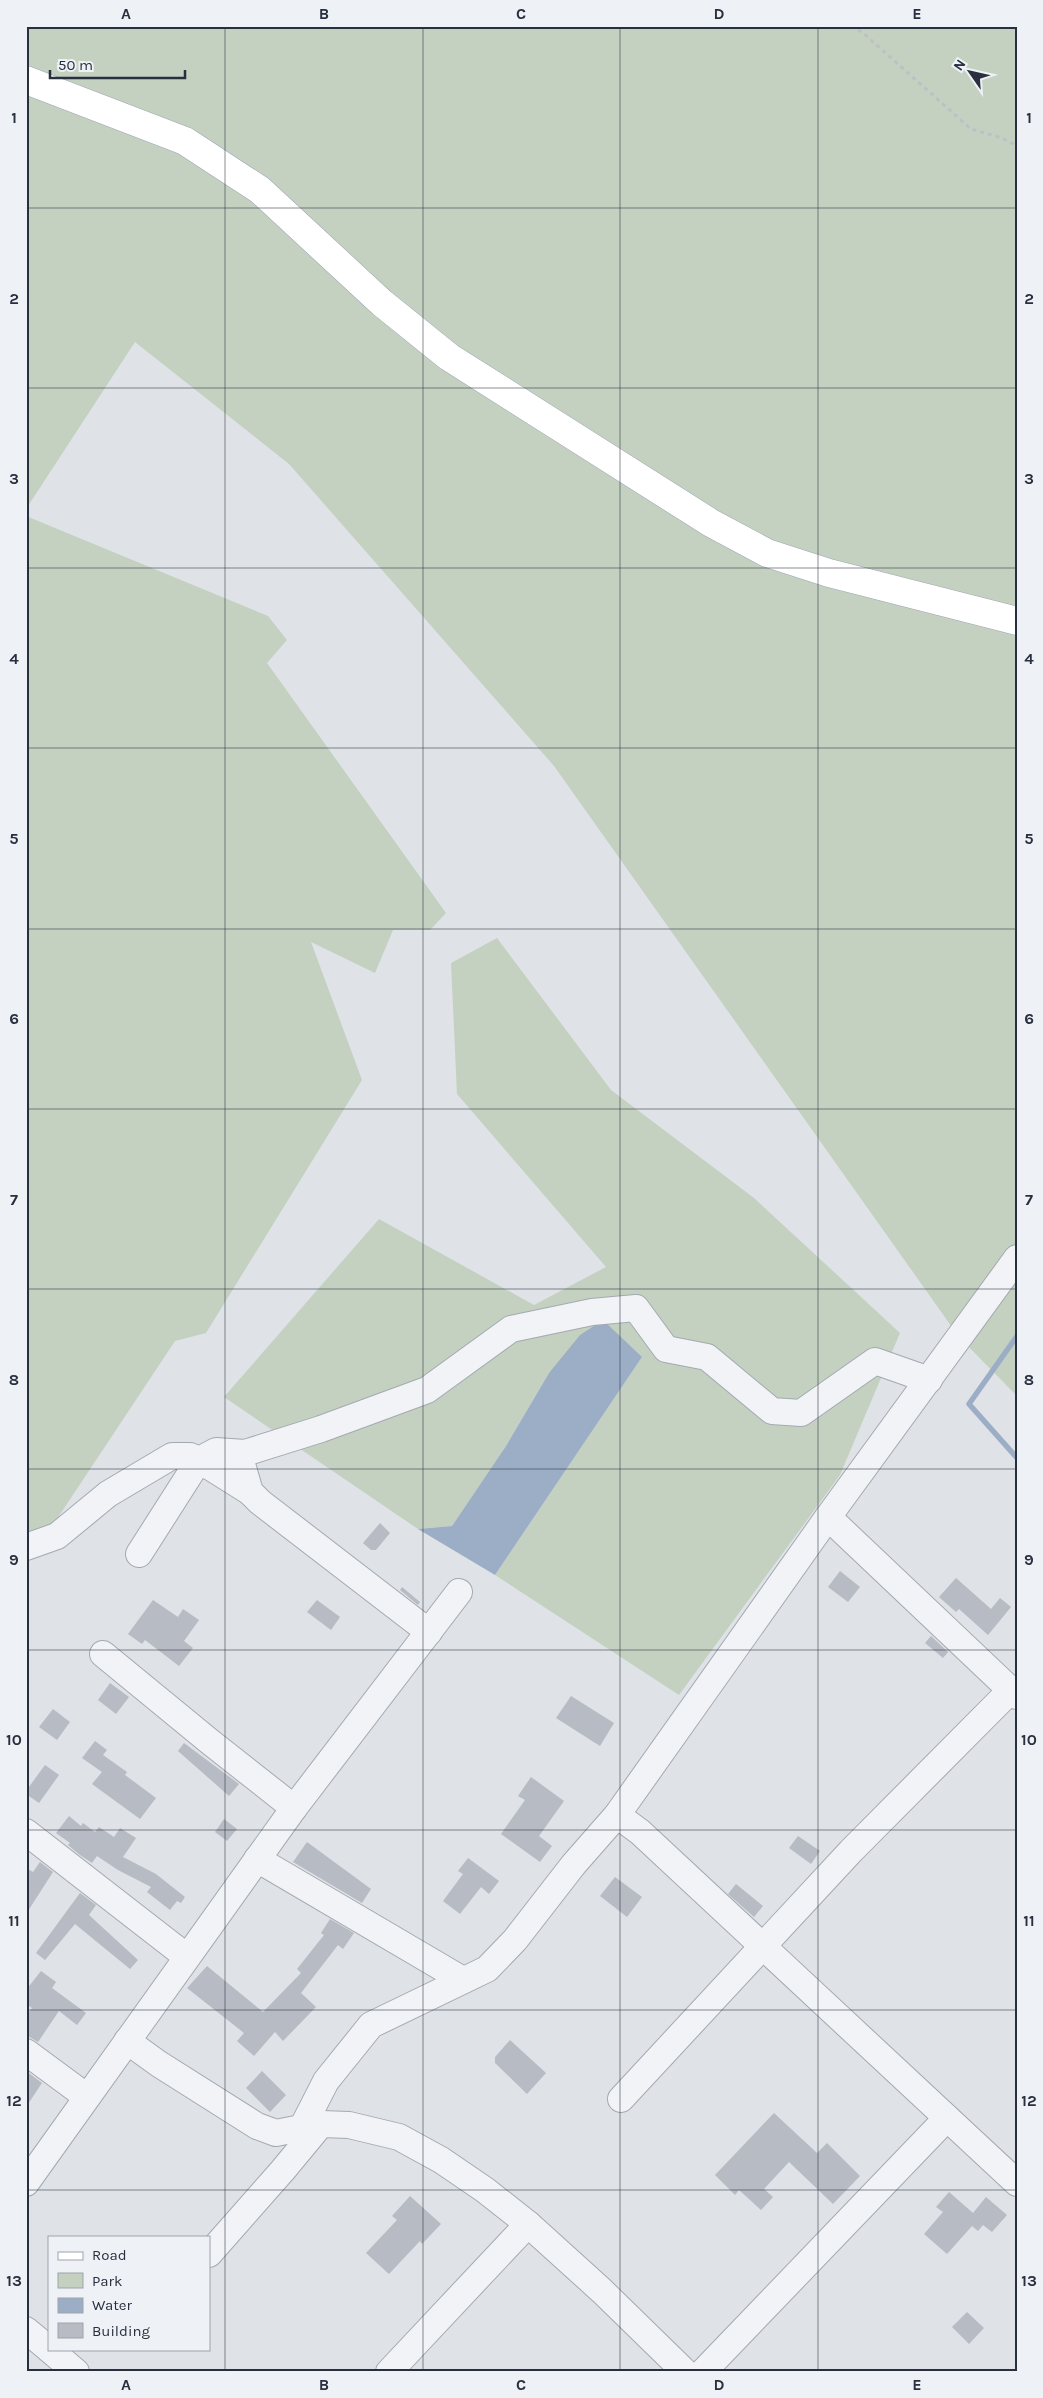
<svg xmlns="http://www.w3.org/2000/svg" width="1043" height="2398" viewBox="0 0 1043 2398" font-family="Karla,sans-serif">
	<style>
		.green { fill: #c4d1c0 }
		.water { fill: #9baec6 }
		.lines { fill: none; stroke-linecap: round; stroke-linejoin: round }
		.stream { stroke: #9baec6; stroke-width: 5.5 }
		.building { fill: #b6bbc4 }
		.minor-casing { stroke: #a4a9b1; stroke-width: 28 }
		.major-casing { stroke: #9ea6b3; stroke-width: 29 }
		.path { stroke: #bdc0c6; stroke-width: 3; stroke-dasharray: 4 4; stroke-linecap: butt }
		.minor { stroke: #f1f3f6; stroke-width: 26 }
		.major { stroke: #fff; stroke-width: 28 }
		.grid { fill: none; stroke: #282f3e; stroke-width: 1; stroke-opacity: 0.55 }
		.neatline { fill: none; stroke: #282f3e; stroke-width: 2 }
		.grid-label { font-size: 16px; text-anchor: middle; font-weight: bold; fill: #282f3e }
	</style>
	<rect width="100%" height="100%" fill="#dfe2e7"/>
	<g class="green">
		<path d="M 26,26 L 1017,26 L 1017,1396 L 959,1337 L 554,766 L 289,464 L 135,342 L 26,509 Z"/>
		<path d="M 26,516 L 268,616 L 287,640 L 267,663 L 446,913 L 430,930 L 393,930 L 375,973 L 311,942 L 362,1080 L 206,1333 L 175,1341 L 49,1531 L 26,1536 Z"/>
		<path d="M 497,938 L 611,1090 L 754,1198 L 900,1333 L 840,1475 L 679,1695 L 495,1575 L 642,1357 L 549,1373 L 506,1446 L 452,1526 L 418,1529 L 224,1397 L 379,1219 L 534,1305 L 606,1267 L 457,1094 L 451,963 Z"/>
	</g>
	<path class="water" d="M 603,1320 L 642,1357 L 495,1575 L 418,1529 L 452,1526 L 506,1446 L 549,1373 L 580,1335 Z"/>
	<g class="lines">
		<path class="stream" d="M 1017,1336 L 969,1404 L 1017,1458"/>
	</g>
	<g class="building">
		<path d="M 380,1523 L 390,1533 L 376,1550 L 371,1550 L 363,1543 Z"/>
		<path d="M 840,1571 L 860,1587 L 848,1602 L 828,1587 Z"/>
		<path d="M 956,1578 L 991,1609 L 1000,1598 L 1011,1607 L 988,1635 L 959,1609 L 956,1612 L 939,1597 Z"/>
		<path d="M 402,1587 L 420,1602 L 418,1605 L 400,1590 Z"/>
		<path d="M 153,1600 L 178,1617 L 183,1609 L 199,1620 L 184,1641 L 193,1648 L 179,1666 L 145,1640 L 142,1644 L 128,1634 Z"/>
		<path d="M 317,1600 L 340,1617 L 331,1630 L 307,1612 Z"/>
		<path d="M 931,1636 L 948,1652 L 943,1658 L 925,1643 Z"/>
		<path d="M 110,1683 L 129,1697 L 116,1714 L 98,1700 Z"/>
		<path d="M 571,1696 L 614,1723 L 600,1746 L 556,1718 Z"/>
		<path d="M 53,1709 L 70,1722 L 57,1740 L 39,1727 Z"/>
		<path d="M 95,1741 L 107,1750 L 103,1755 L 127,1772 L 125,1775 L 156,1798 L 140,1819 L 92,1784 L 102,1772 L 82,1758 Z"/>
		<path d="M 184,1743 L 239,1784 L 229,1796 L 178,1751 Z"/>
		<path d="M 45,1765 L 59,1775 L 39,1803 L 26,1794 L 26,1791 Z"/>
		<path d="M 531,1777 L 564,1801 L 539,1836 L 552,1846 L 540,1862 L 501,1834 L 525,1800 L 518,1796 Z"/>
		<path d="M 69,1816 L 81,1826 L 83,1823 L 95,1832 L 99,1827 L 114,1837 L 120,1828 L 136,1838 L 123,1857 L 156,1874 L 185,1897 L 181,1903 L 177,1901 L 170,1910 L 147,1892 L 151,1887 L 118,1870 L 97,1856 L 92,1863 L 80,1855 L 68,1845 L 70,1843 L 56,1833 Z"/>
		<path d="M 224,1819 L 237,1829 L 227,1841 L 215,1832 Z"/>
		<path d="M 798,1836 L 820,1851 L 811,1864 L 789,1848 Z"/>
		<path d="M 307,1842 L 371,1889 L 362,1903 L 293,1862 Z"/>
		<path d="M 468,1858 L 499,1881 L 489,1894 L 481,1887 L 460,1914 L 443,1901 L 463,1874 L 458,1871 Z"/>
		<path d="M 40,1862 L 53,1872 L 26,1914 L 26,1868 L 33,1872 Z"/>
		<path d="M 615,1877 L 642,1897 L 627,1917 L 600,1896 Z"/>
		<path d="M 736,1884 L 763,1906 L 754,1917 L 728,1894 Z"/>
		<path d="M 80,1893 L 96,1905 L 89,1915 L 138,1960 L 130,1969 L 75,1924 L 45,1960 L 36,1953 Z"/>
		<path d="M 330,1919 L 354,1933 L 343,1949 L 338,1945 L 301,1993 L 316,2007 L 283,2041 L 275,2032 L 254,2056 L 237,2041 L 244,2033 L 187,1988 L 207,1966 L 263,2012 L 301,1973 L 297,1969 L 324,1935 L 321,1933 Z"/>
		<path d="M 41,1971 L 56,1982 L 52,1988 L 86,2013 L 77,2025 L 59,2011 L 38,2042 L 26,2035 L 26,2016 L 32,2008 L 26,2004 L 26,1990 Z"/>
		<path d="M 510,2040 L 546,2073 L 527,2094 L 495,2063 L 495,2057 Z"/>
		<path d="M 26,2071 L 42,2083 L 26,2107 Z"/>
		<path d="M 262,2071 L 286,2095 L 270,2112 L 246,2088 Z"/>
		<path d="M 774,2113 L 817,2153 L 827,2143 L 860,2176 L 833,2204 L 789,2162 L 764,2189 L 773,2197 L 761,2210 L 739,2190 L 735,2195 L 715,2175 Z"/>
		<path d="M 949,2192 L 973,2213 L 986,2197 L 1007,2215 L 992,2232 L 983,2225 L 978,2231 L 972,2226 L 947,2254 L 924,2234 L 943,2212 L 936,2207 Z"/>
		<path d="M 410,2196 L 441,2224 L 422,2244 L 420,2241 L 389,2274 L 366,2253 L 397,2220 L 392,2216 Z"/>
		<path d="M 967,2312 L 984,2328 L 969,2344 L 952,2327 Z"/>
	</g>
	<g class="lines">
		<g class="minor-casing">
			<g id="minor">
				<path d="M 239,1454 L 250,1492 L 260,1502 L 429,1632"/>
				<path d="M 828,1517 L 1017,1696"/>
				<path d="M 26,1547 L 57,1536 L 108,1494 L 172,1456 L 190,1456 L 199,1460 L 216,1451 L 245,1453 L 321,1429 L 427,1390 L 511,1329 L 592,1312 L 636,1308 L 666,1349 L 707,1357 L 772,1411 L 801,1413 L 875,1361 L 929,1380"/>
				<path d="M 139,1554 L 199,1460 L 250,1492"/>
				<path d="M 103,1654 L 209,1741 L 294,1808"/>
				<path d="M 617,1815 L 640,1832 L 1017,2183"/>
				<path d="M 26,1832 L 187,1957"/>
				<path d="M 257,1859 L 463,1980"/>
				<path d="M 127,2041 L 159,2064 L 257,2126 L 276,2133 L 321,2124 L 349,2125 L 399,2137 L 441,2160 L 485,2190 L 528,2224 L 602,2291 L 685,2372"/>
				<path d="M 26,2052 L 87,2097"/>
				<path d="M 621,2099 L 851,1851 L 1010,1691"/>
				<path d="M 302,2128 L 326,2081 L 371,2025 L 487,1969 L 515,1940 L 574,1864 L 617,1815 L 828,1517 L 1017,1258"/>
				<path d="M 26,2183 L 294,1808 L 459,1592"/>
				<path d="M 209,2254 L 283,2170 L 321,2124"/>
				<path d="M 26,2330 L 49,2349"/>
				<path d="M 49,2349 L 76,2372"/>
				<path d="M 389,2372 L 528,2224"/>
				<path d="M 703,2372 L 947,2118"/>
			</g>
		</g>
		<g class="major-casing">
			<path id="major" d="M 26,80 L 185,141 L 260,190 L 382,303 L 449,357 L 711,523 L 767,553 L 829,573 L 1017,621"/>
		</g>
		<path class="path" d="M 851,26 L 862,32 L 971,129 L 1002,138 L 1017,146"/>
		<use href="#minor" class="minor"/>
		<use href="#major" class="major"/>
	</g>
	<path class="grid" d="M 225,26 L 225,2372M 423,26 L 423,2372M 620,26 L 620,2372M 818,26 L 818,2372M 26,208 L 1017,208M 26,388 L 1017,388M 26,568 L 1017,568M 26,748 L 1017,748M 26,929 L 1017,929M 26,1109 L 1017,1109M 26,1289 L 1017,1289M 26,1469 L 1017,1469M 26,1650 L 1017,1650M 26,1830 L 1017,1830M 26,2010 L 1017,2010M 26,2190 L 1017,2190"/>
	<rect width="1043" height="2398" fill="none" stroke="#eef1f5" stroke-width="55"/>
	<rect x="48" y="2236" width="162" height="115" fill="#eef1f5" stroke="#9fa3ac"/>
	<rect x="58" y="2252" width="25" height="8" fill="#ffffff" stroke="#9fa3ac"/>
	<text x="92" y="2260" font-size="15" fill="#282f3e">Road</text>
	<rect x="58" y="2273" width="25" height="15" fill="#c4d1c0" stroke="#9fa3ac"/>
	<text x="92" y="2286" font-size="15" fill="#282f3e">Park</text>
	<rect x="58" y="2298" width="25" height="15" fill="#9baec6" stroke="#9fa3ac"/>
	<text x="92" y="2310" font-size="15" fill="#282f3e">Water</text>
	<rect x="58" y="2323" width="25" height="15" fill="#b6bbc4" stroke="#9fa3ac"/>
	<text x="92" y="2336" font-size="15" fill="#282f3e">Building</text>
	<g transform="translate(970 72) rotate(304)" stroke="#eef1f5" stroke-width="4" paint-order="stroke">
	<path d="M0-4L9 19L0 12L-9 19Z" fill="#282f3e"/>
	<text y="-8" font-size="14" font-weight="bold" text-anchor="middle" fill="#282f3e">N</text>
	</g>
	<path d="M50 70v8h135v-8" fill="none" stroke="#282f3e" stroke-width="2.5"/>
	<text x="58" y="70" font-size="15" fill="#282f3e" stroke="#eef1f5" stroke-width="4" paint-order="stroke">50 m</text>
	<rect x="28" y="28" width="988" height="2342" class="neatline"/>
	<g class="grid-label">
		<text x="126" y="19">A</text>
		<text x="324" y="19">B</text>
		<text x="521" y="19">C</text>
		<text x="719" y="19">D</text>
		<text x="917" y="19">E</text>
		<text x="14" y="123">1</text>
		<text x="1029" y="123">1</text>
		<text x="14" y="304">2</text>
		<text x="1029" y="304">2</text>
		<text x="14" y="484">3</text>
		<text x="1029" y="484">3</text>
		<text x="14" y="664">4</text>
		<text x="1029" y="664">4</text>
		<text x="14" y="844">5</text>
		<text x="1029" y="844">5</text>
		<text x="14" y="1024">6</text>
		<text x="1029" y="1024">6</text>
		<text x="14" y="1205">7</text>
		<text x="1029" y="1205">7</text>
		<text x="14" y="1385">8</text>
		<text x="1029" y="1385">8</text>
		<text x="14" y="1565">9</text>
		<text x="1029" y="1565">9</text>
		<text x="14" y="1745">10</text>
		<text x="1029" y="1745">10</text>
		<text x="14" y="1926">11</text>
		<text x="1029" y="1926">11</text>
		<text x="14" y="2106">12</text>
		<text x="1029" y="2106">12</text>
		<text x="14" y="2286">13</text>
		<text x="1029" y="2286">13</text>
		<text x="126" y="2390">A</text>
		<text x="324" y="2390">B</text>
		<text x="521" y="2390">C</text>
		<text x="719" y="2390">D</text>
		<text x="917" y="2390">E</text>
	</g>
</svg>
